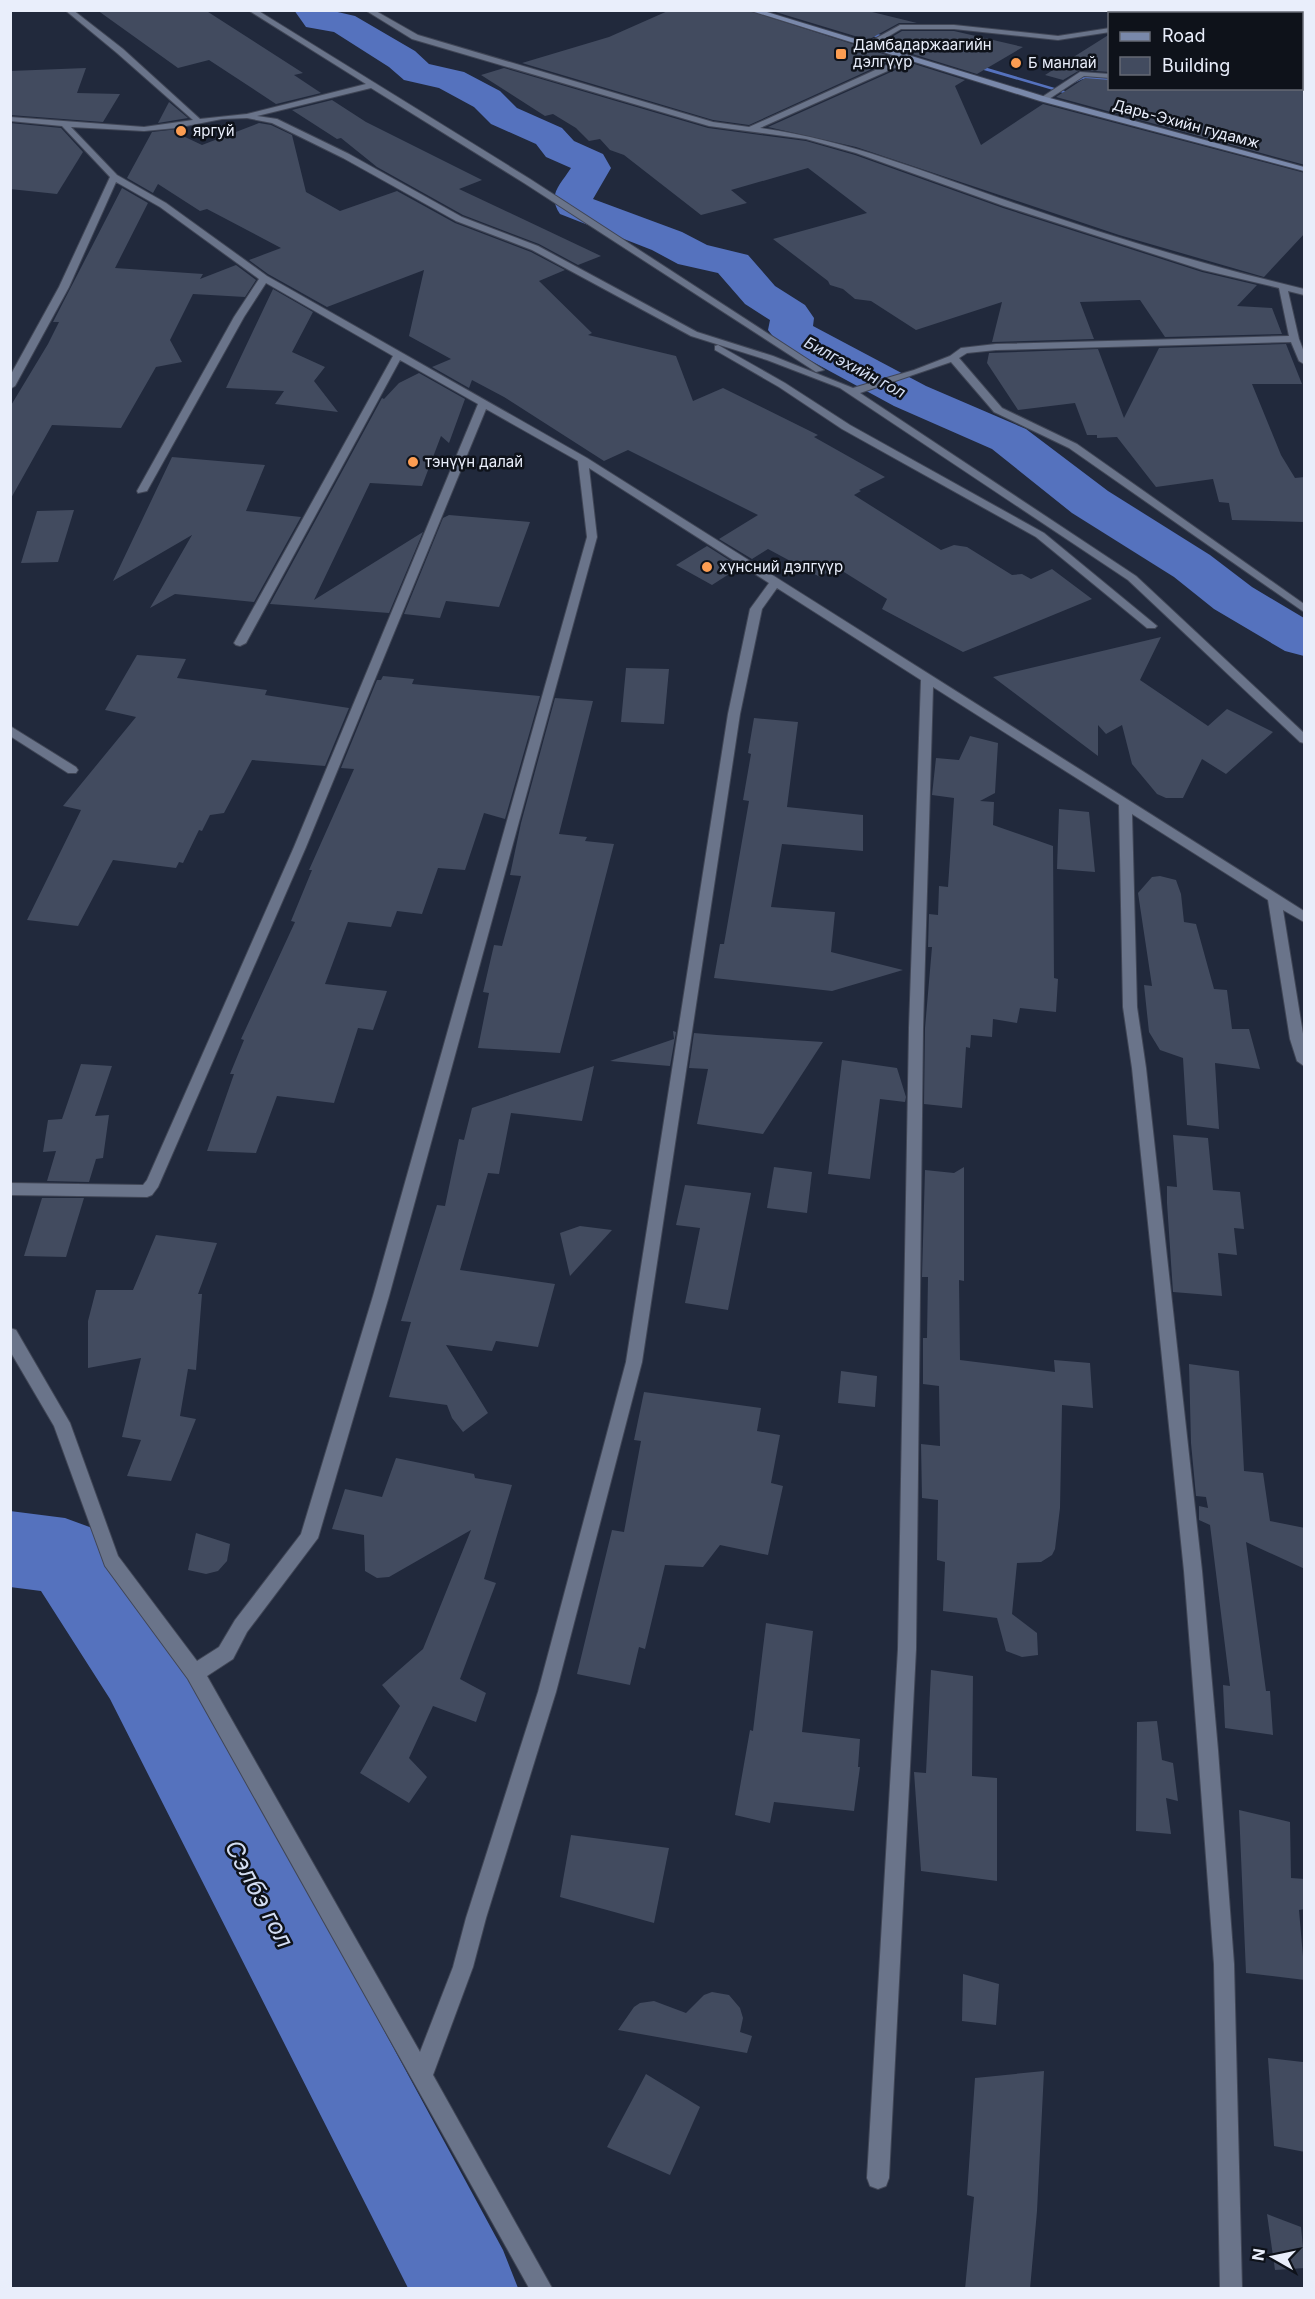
<svg xmlns="http://www.w3.org/2000/svg" width="1315" height="2299" viewBox="0 0 1315 2299" font-family="Inter,sans-serif">
	<style>
		.lines { fill: none; stroke-linecap: round; stroke-linejoin: round }
		.stream { fill: #5572be; fill-rule: evenodd }
		.river { fill: #5572be; fill-rule: evenodd }
		.building { fill: #424b5f }
		.minor-casing { stroke: #404656; stroke-width: 2 }
		.secondary-casing { stroke: #404656; stroke-width: 2 }
		.minor { fill: #6a748a; fill-rule: evenodd }
		.secondary { fill: #7988aa; fill-rule: evenodd }
		.poi-dot { fill: #fc9d52; stroke: #0e121a; stroke-width: 2 }
		.labels { text-anchor: middle; stroke-width: 5; stroke-linejoin: round; paint-order: stroke }
		.far-poi-label { font-size: 15px; fill: #e9eefb; stroke: #0e121a; text-anchor: start }
		.far-street-label { font-size: 15px; fill: #e9eefb; stroke: #0e121a }
		.far-water-label { font-size: 16px; font-style: italic; fill: #d4def3; stroke: #0e121a }
		.near-water-label { font-size: 24px; font-style: italic; fill: #d4def3; stroke: #0e121a }
	</style>
	<rect width="100%" height="100%" fill="#21293c"/>
	<g class="lines">
		<g class="stream">
			<path d="M 1218,10 L 1224,10 L 1221,14 L 1215,14 Z"/>
			<path d="M 860,29 L 906,42 L 907,43 L 904,45 L 858,32 Z"/>
			<path d="M 970,64 L 974,64 L 1082,96 L 1077,97 L 970,66 Z"/>
			<path d="M 1082,75 L 1110,77 L 1110,81 L 1083,79 L 1070,85 L 1065,84 Z"/>
		</g>
		<g class="river">
			<path d="M 294,10 L 329,10 L 355,16 L 415,51 L 429,64 L 464,72 L 500,91 L 517,108 L 562,128 L 574,141 L 603,154 L 611,168 L 593,199 L 682,232 L 707,245 L 748,255 L 775,286 L 805,305 L 814,318 L 813,326 L 926,386 L 1026,429 L 1108,491 L 1210,555 L 1252,587 L 1304,618 L 1304,656 L 1285,651 L 1214,609 L 1174,577 L 1072,513 L 992,449 L 894,406 L 778,343 L 768,330 L 770,320 L 745,304 L 718,273 L 678,264 L 652,250 L 560,214 C 547,195 560,185 571,168 L 546,157 L 536,144 L 491,124 L 474,107 L 439,88 L 404,80 L 389,67 L 334,32 L 306,27 Z"/>
			<path d="M 10,1511 L 65,1518 L 95,1529 L 172,1639 L 503,2250 L 518,2288 L 408,2288 L 110,1699 L 41,1591 L 10,1587 Z"/>
		</g>
	</g>
	<g class="building">
		<path d="M 97,10 L 205,10 L 303,73 L 294,75 L 321,93 L 276,104 L 209,60 L 178,68 Z"/>
		<path d="M 670,10 L 746,10 L 896,58 L 749,125 L 713,120 L 522,63 L 609,37 Z"/>
		<path d="M 769,10 L 864,10 L 917,23 L 899,23 L 868,40 Z"/>
		<path d="M 902,31 L 954,31 L 1023,47 L 977,74 L 880,44 Z"/>
		<path d="M 1110,34 L 1110,72 L 1080,70 L 1063,80 L 1045,75 Z"/>
		<path d="M 911,63 L 965,80 L 955,86 L 981,145 L 1043,104 L 1305,173 L 1305,233 L 1264,277 L 1119,235 L 856,147 L 768,127 Z"/>
		<path d="M 86,68 L 77,93 L 120,94 L 103,122 L 10,115 L 10,71 Z"/>
		<path d="M 504,68 L 708,128 L 806,141 L 855,155 L 1003,208 L 1202,272 L 1257,285 L 1237,306 L 1272,308 L 1282,334 L 1165,337 L 1140,300 L 1080,302 L 1094,339 L 992,342 L 1002,302 L 916,330 L 871,301 L 855,299 L 843,289 L 830,285 L 828,281 L 773,239 L 867,213 L 808,168 L 731,190 L 747,203 L 701,215 L 624,155 L 610,150 L 600,139 L 589,141 L 576,128 L 553,114 L 545,116 L 481,75 Z"/>
		<path d="M 1085,78 L 1110,80 L 1110,88 L 1305,88 L 1305,165 L 1056,97 Z"/>
		<path d="M 332,100 L 366,122 L 482,180 L 459,189 L 601,256 L 578,265 L 539,244 L 463,215 L 377,167 L 341,138 L 337,139 L 292,110 Z"/>
		<path d="M 169,102 L 188,118 L 158,123 Z"/>
		<path d="M 10,123 L 61,128 L 83,152 L 57,194 L 10,189 Z"/>
		<path d="M 259,123 L 271,125 L 292,135 L 306,192 L 340,211 L 397,191 L 455,223 L 531,252 L 565,270 L 539,281 L 592,333 L 588,335 L 676,356 L 693,401 L 723,388 L 818,435 L 814,437 L 885,477 L 859,490 L 861,491 L 854,495 L 941,550 L 954,545 L 967,547 L 1012,575 L 1022,574 L 1031,579 L 1052,569 L 1092,599 L 963,652 L 882,609 L 887,599 L 836,567 L 820,577 L 768,549 L 752,559 L 719,539 L 758,515 L 628,450 L 604,461 L 504,397 L 472,380 L 469,388 L 432,367 L 451,359 L 409,336 L 424,270 L 327,307 L 268,274 L 249,260 L 281,248 L 207,209 L 200,211 L 158,184 L 153,193 L 127,178 L 152,132 L 187,128 L 183,136 L 202,145 Z"/>
		<path d="M 122,188 L 148,203 L 115,268 L 203,274 L 200,279 L 236,265 L 256,280 L 245,297 L 193,294 L 170,340 L 182,362 L 156,367 L 121,428 L 52,425 L 10,500 L 10,407 L 48,344 L 59,322 L 53,322 Z"/>
		<path d="M 273,289 L 313,312 L 292,352 L 325,367 L 314,381 L 338,412 L 275,404 L 284,391 L 226,388 Z"/>
		<path d="M 1286,344 L 1302,384 L 1252,384 L 1281,455 L 1295,478 L 1305,477 L 1305,522 L 1232,520 L 1229,503 L 1219,502 L 1213,479 L 1156,487 L 1117,437 L 1097,438 L 1097,435 L 1087,435 L 1075,403 L 1018,410 L 987,363 L 989,353 L 1098,349 L 1124,418 L 1159,348 Z"/>
		<path d="M 419,373 L 465,399 L 449,443 L 441,436 L 422,486 L 370,483 L 314,600 L 423,532 L 389,613 L 270,604 L 382,398 L 384,399 L 399,383 Z"/>
		<path d="M 172,457 L 265,465 L 246,511 L 301,517 L 254,602 L 175,594 L 150,608 L 192,535 L 113,581 Z"/>
		<path d="M 74,510 L 58,562 L 21,563 L 37,511 Z"/>
		<path d="M 449,515 L 530,522 L 499,607 L 446,601 L 440,618 L 404,614 L 443,518 Z"/>
		<path d="M 707,546 L 740,567 L 712,585 L 676,565 Z"/>
		<path d="M 1161,637 L 1140,680 L 1208,726 L 1227,709 L 1273,732 L 1226,774 L 1202,759 L 1183,798 L 1166,798 L 1157,794 L 1132,764 L 1122,725 L 1106,734 L 1098,725 L 1098,756 L 993,677 Z"/>
		<path d="M 137,655 L 186,659 L 177,678 L 267,690 L 265,695 L 349,708 L 325,766 L 252,760 L 224,813 L 210,815 L 202,831 L 199,830 L 183,863 L 179,862 L 176,868 L 113,860 L 78,926 L 27,920 L 81,810 L 63,806 L 136,717 L 105,710 Z"/>
		<path d="M 626,668 L 669,669 L 664,724 L 621,722 Z"/>
		<path d="M 383,676 L 414,679 L 412,684 L 540,696 L 505,819 L 484,813 L 465,870 L 438,868 L 422,914 L 397,911 L 391,927 L 348,922 L 325,984 L 387,991 L 373,1030 L 358,1028 L 334,1103 L 277,1096 L 256,1153 L 207,1151 L 234,1074 L 230,1074 L 244,1040 L 241,1039 L 295,922 L 291,921 L 312,870 L 309,870 L 354,769 L 341,768 L 377,680 L 381,680 Z"/>
		<path d="M 555,698 L 593,701 L 559,834 L 587,837 L 585,841 L 614,844 L 560,1053 L 478,1048 L 489,993 L 483,992 L 494,945 L 502,946 L 521,876 L 510,875 L 521,823 Z"/>
		<path d="M 754,718 L 798,722 L 787,807 L 863,815 L 863,851 L 782,844 L 771,907 L 835,912 L 831,952 L 903,970 L 832,991 L 714,978 L 720,944 L 724,944 L 749,801 L 743,800 L 751,754 L 748,753 Z"/>
		<path d="M 970,736 L 998,743 L 995,793 L 980,801 L 994,802 L 993,825 L 1053,846 L 1054,978 L 1058,979 L 1056,1012 L 1020,1008 L 1017,1023 L 993,1019 L 992,1037 L 971,1035 L 970,1048 L 966,1047 L 962,1108 L 924,1104 L 925,1028 L 932,947 L 928,947 L 929,914 L 938,915 L 939,886 L 948,887 L 954,798 L 932,795 L 936,758 L 959,760 Z"/>
		<path d="M 1059,809 L 1089,812 L 1095,872 L 1057,869 Z"/>
		<path d="M 1160,876 L 1176,880 L 1181,894 L 1184,922 L 1196,924 L 1214,989 L 1227,990 L 1232,1029 L 1249,1029 L 1260,1069 L 1215,1063 L 1219,1129 L 1187,1125 L 1183,1058 L 1160,1050 L 1149,1032 L 1144,985 L 1152,986 L 1138,893 L 1152,877 Z"/>
		<path d="M 673,1031 L 676,1032 L 670,1066 L 610,1061 L 674,1039 Z"/>
		<path d="M 694,1033 L 717,1035 L 823,1042 L 763,1134 L 697,1124 L 708,1069 L 689,1068 Z"/>
		<path d="M 842,1060 L 897,1068 L 906,1097 L 905,1102 L 880,1099 L 870,1179 L 828,1174 Z"/>
		<path d="M 81,1064 L 112,1066 L 95,1116 L 109,1115 L 103,1158 L 96,1159 L 89,1182 L 47,1181 L 56,1151 L 43,1152 L 48,1120 L 62,1119 Z"/>
		<path d="M 594,1066 L 582,1121 L 511,1113 L 499,1174 L 488,1173 L 460,1270 L 555,1284 L 538,1347 L 496,1341 L 492,1351 L 446,1345 L 488,1413 L 463,1432 L 452,1418 L 447,1405 L 389,1397 L 411,1322 L 401,1321 L 437,1205 L 445,1206 L 459,1139 L 464,1140 L 472,1108 Z"/>
		<path d="M 1173,1135 L 1208,1138 L 1213,1190 L 1240,1192 L 1244,1229 L 1234,1228 L 1237,1255 L 1218,1253 L 1222,1296 L 1173,1292 L 1167,1203 L 1167,1186 L 1177,1187 Z"/>
		<path d="M 774,1167 L 812,1172 L 807,1213 L 767,1208 Z"/>
		<path d="M 964,1167 L 964,1281 L 959,1280 L 960,1360 L 1055,1372 L 1054,1360 L 1090,1363 L 1093,1408 L 1062,1405 L 1060,1508 L 1055,1549 L 1052,1555 L 1041,1562 L 1017,1563 L 1012,1614 L 1037,1633 L 1038,1655 L 1022,1657 L 1006,1651 L 997,1618 L 943,1611 L 945,1562 L 937,1560 L 938,1500 L 922,1498 L 921,1444 L 940,1446 L 939,1386 L 923,1384 L 923,1338 L 927,1338 L 928,1277 L 922,1277 L 925,1170 L 954,1173 Z"/>
		<path d="M 685,1185 L 751,1193 L 728,1310 L 685,1303 L 700,1228 L 676,1225 Z"/>
		<path d="M 42,1198 L 84,1198 L 66,1257 L 24,1256 Z"/>
		<path d="M 580,1226 L 612,1230 L 570,1276 L 560,1233 Z"/>
		<path d="M 156,1235 L 217,1243 L 198,1294 L 202,1294 L 196,1370 L 188,1369 L 180,1416 L 196,1419 L 171,1481 L 127,1476 L 141,1440 L 122,1437 L 141,1358 L 88,1368 L 88,1321 L 96,1290 L 133,1290 Z"/>
		<path d="M 1189,1364 L 1239,1371 L 1244,1471 L 1263,1473 L 1270,1521 L 1305,1528 L 1305,1569 L 1246,1542 L 1266,1691 L 1270,1691 L 1273,1735 L 1225,1728 L 1223,1685 L 1230,1686 L 1210,1525 L 1199,1520 L 1199,1506 L 1208,1508 L 1206,1497 L 1196,1496 L 1191,1443 Z"/>
		<path d="M 841,1371 L 877,1376 L 875,1407 L 838,1403 Z"/>
		<path d="M 644,1392 L 761,1408 L 757,1431 L 780,1435 L 771,1483 L 783,1486 L 768,1555 L 720,1545 L 703,1567 L 665,1565 L 645,1649 L 639,1647 L 630,1685 L 577,1674 L 612,1530 L 624,1532 L 641,1441 L 634,1440 Z"/>
		<path d="M 396,1458 L 474,1474 L 475,1478 L 512,1485 L 484,1579 L 496,1583 L 460,1679 L 486,1693 L 476,1722 L 433,1706 L 409,1758 L 427,1777 L 409,1803 L 360,1773 L 400,1706 L 382,1685 L 423,1649 L 471,1530 L 389,1577 L 377,1578 L 365,1571 L 364,1535 L 332,1529 L 345,1489 L 382,1497 Z"/>
		<path d="M 196,1533 L 230,1544 L 227,1561 L 218,1571 L 206,1574 L 188,1570 Z"/>
		<path d="M 766,1623 L 813,1631 L 802,1732 L 860,1739 L 858,1767 L 860,1767 L 854,1811 L 774,1802 L 770,1823 L 735,1815 L 750,1730 L 753,1731 Z"/>
		<path d="M 931,1670 L 973,1676 L 972,1776 L 997,1778 L 997,1881 L 921,1871 L 914,1772 L 926,1773 Z"/>
		<path d="M 1157,1721 L 1162,1760 L 1173,1763 L 1178,1801 L 1166,1798 L 1171,1834 L 1136,1831 L 1137,1722 Z"/>
		<path d="M 1239,1810 L 1290,1822 L 1291,1878 L 1305,1879 L 1305,1909 L 1299,1910 L 1305,1980 L 1246,1973 Z"/>
		<path d="M 571,1835 L 669,1848 L 654,1923 L 560,1897 Z"/>
		<path d="M 963,1974 L 999,1984 L 996,2025 L 962,2021 Z"/>
		<path d="M 712,1992 L 729,1995 L 740,2008 L 743,2018 L 740,2032 L 752,2036 L 747,2053 L 618,2030 L 634,2007 L 640,2003 L 654,2001 L 686,2013 L 704,1995 Z"/>
		<path d="M 1268,2058 L 1303,2062 L 1305,2152 L 1274,2146 Z"/>
		<path d="M 1044,2071 L 1037,2211 L 1030,2289 L 965,2289 L 974,2197 L 967,2195 L 975,2078 Z"/>
		<path d="M 646,2074 L 700,2107 L 670,2175 L 607,2147 Z"/>
		<path d="M 1267,2214 L 1301,2227 L 1305,2268 L 1275,2270 Z"/>
	</g>
	<g class="lines">
		<g class="minor-casing">
			<g id="minor">
				<path d="M 65,10 L 73,10 L 123,49 L 200,119 L 247,114 L 366,84 L 248,10 L 257,10 L 530,179 L 824,370 L 816,372 L 524,183 L 371,88 L 257,116 L 277,119 L 349,154 L 462,217 L 538,246 L 697,332 L 773,356 L 853,388 L 914,370 L 950,356 L 961,348 L 996,344 L 1289,336 L 1279,288 L 1203,270 L 1004,206 L 856,153 L 806,139 L 709,126 L 412,39 L 365,10 L 374,10 L 418,35 L 713,122 L 749,127 L 904,57 L 910,57 L 910,61 L 760,128 C 848,140 924,172 1008,201 C 1105,235 1204,265 1304,289 L 1304,295 L 1288,291 L 1299,339 L 1304,352 L 1304,364 L 1299,361 L 1291,342 L 996,350 L 967,353 L 959,358 L 1002,408 L 1077,444 L 1304,604 L 1304,612 L 1069,448 L 994,412 L 951,362 L 860,393 L 1136,576 L 1304,733 L 1304,743 L 1300,742 L 1128,580 L 840,388 L 767,360 L 691,336 L 532,250 L 456,221 L 343,158 L 272,123 L 247,118 L 222,119 L 176,128 L 144,131 L 71,127 L 117,175 L 166,203 L 267,276 L 587,458 L 1304,911 L 1304,922 L 1283,910 L 1304,1040 L 1304,1066 L 1297,1061 L 1290,1039 L 1268,900 L 1132,814 L 1137,1007 L 1146,1068 L 1202,1571 L 1218,1750 L 1234,1964 L 1242,2288 L 1220,2288 L 1214,1964 L 1198,1750 L 1184,1571 L 1132,1068 L 1123,1007 L 1119,805 L 933,687 L 923,1028 L 916,1649 L 889,2178 L 886,2186 L 878,2189 L 870,2186 L 867,2178 L 898,1649 L 909,1028 L 921,680 L 777,588 L 762,609 L 740,714 L 642,1362 L 556,1692 L 486,1918 L 473,1967 L 433,2075 L 552,2288 L 529,2288 L 188,1679 L 105,1566 L 54,1426 L 10,1351 L 10,1328 L 16,1330 L 70,1423 L 118,1556 L 197,1661 L 219,1647 L 235,1620 L 301,1534 L 373,1296 L 587,537 L 578,461 L 486,409 L 306,847 L 158,1187 L 152,1195 L 147,1197 L 10,1195 L 10,1183 L 143,1185 L 147,1180 L 294,847 L 478,404 L 400,360 L 246,643 L 240,646 L 236,645 L 234,643 L 393,356 L 266,283 L 244,317 L 147,491 L 138,493 L 137,491 L 234,317 L 259,279 L 160,207 L 116,182 L 69,287 L 15,386 L 10,389 L 10,376 L 59,287 L 110,177 L 62,126 L 10,121 L 10,117 L 144,127 L 193,120 L 117,53 ZM 589,468 L 769,583 L 750,609 L 728,714 L 626,1362 L 538,1692 L 466,1918 L 453,1967 L 420,2052 L 207,1676 L 233,1659 L 247,1632 L 318,1538 L 389,1296 L 597,537 Z"/>
				<rect x="1135" y="10" width="8" height="4"/>
				<path d="M 900,25 L 954,25 L 1058,36 L 1110,28 L 1110,32 L 1058,40 L 954,29 L 901,29 L 869,48 L 862,46 Z"/>
				<path d="M 1080,72 L 1110,74 L 1110,78 L 1084,76 L 1046,101 L 1039,99 Z"/>
				<path d="M 718,345 L 785,383 L 850,425 L 1044,533 L 1157,626 L 1155,628 L 1147,628 L 1036,537 L 842,429 L 779,387 L 715,350 L 715,346 Z"/>
				<path d="M 10,726 L 76,767 L 78,770 L 76,773 L 68,773 L 10,736 Z"/>
			</g>
		</g>
		<g class="secondary-casing">
			<path id="secondary" d="M 748,10 L 760,10 L 1046,97 L 1304,167 L 1304,171 L 1040,101 Z"/>
		</g>
		<use href="#minor" class="minor"/>
		<use href="#secondary" class="secondary"/>
	</g>
	<g class="poi-dot">
		<rect x="835" y="48" width="12" height="12" rx="3"/>
		<circle cx="1016" cy="63" r="6"/>
		<circle cx="181" cy="131" r="6"/>
		<circle cx="413" cy="462" r="6"/>
		<circle cx="707" cy="567" r="6"/>
	</g>
	<g class="labels">
		<g class="far-poi-label">
			<text x="853" y="50">Дамбадаржаагийн<tspan x="853" dy="17">дэлгүүр</tspan></text>
			<text x="1028" y="68">Б манлай</text>
			<text x="193" y="136">яргуй</text>
			<text x="425" y="467">тэнүүн далай</text>
			<text x="719" y="572">хүнсний дэлгүүр</text>
		</g>
		<g class="far-street-label">
			<text transform="translate(1186 124) rotate(15)" y="5">Дарь-Эхийн гудамж</text>
		</g>
		<g class="far-water-label">
			<text transform="translate(855 367) rotate(28)" y="6">Билгэхийн гол</text>
		</g>
		<g class="near-water-label">
			<text transform="translate(259 1894) rotate(62)" y="8">Сэлбэ гол</text>
		</g>
	</g>
	<rect width="1315" height="2299" fill="none" stroke="#e9eefb" stroke-width="24"/>
	<rect x="1108" y="12" width="195" height="78" fill="#0e121a" stroke="#666a74" stroke-width="1.5"/>
	<rect x="1120" y="32" width="30" height="9" fill="#7988aa" stroke="#666a74" stroke-width="1.5"/>
	<text x="1162" y="42" font-size="18" fill="#e9eefb">Road</text>
	<rect x="1120" y="57" width="30" height="18" fill="#424b5f" stroke="#666a74" stroke-width="1.5"/>
	<text x="1162" y="72" font-size="18" fill="#e9eefb">Building</text>
	<g transform="translate(1273 2257) rotate(279)" stroke="#0e121a" stroke-width="4.5" paint-order="stroke">
	<path d="M0-4.5L10 22L0 15L-10 22Z" fill="#e9eefb"/>
	<text y="-9" font-size="16" font-weight="bold" text-anchor="middle" fill="#e9eefb">N</text>
	</g>
</svg>
